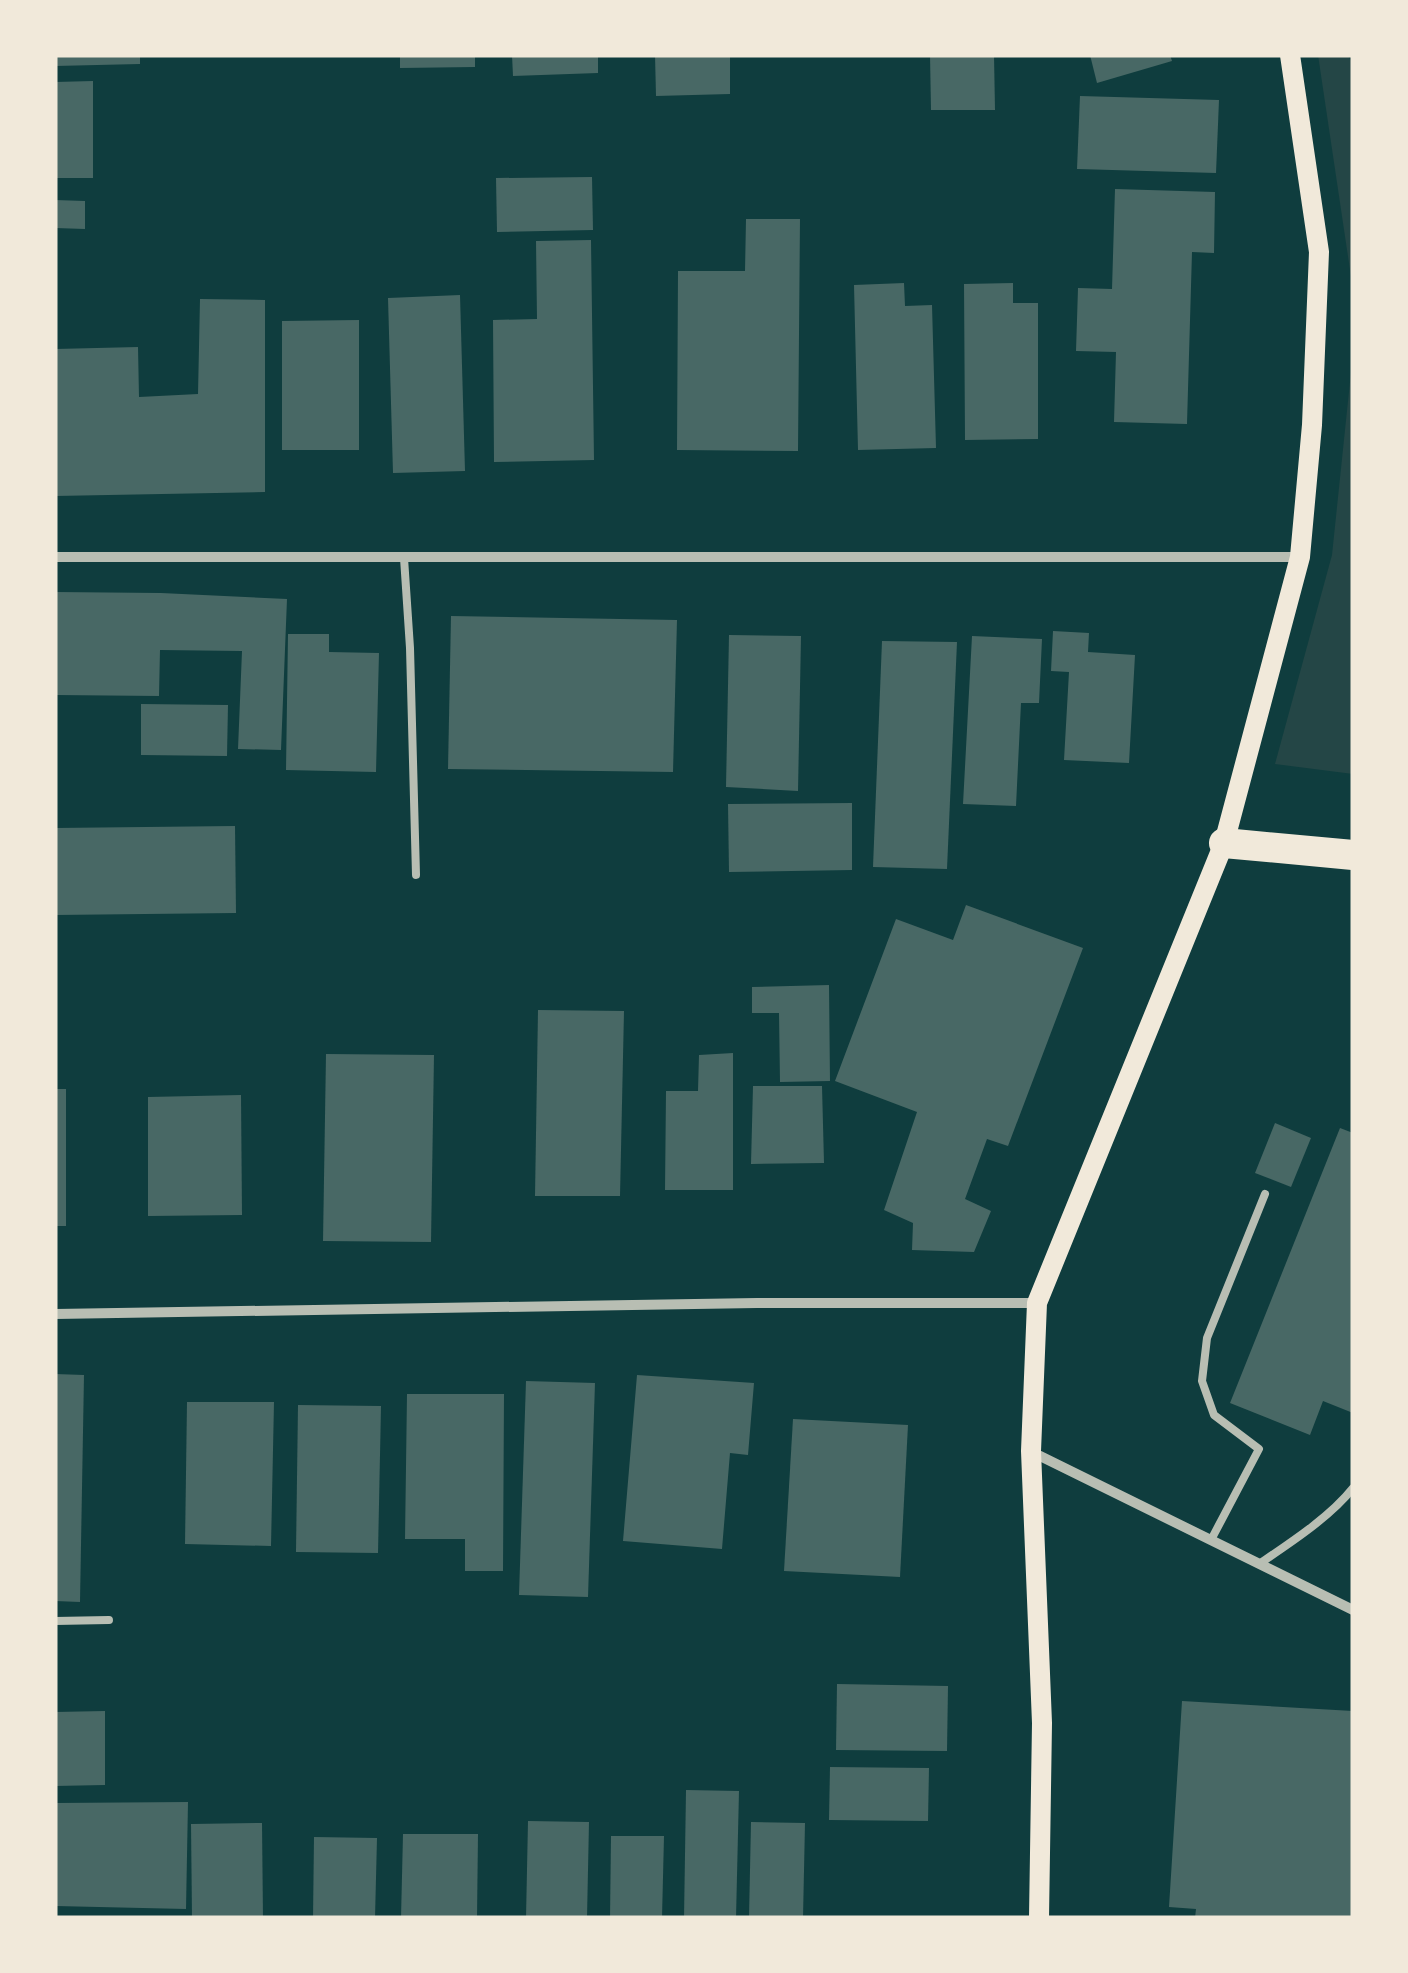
<svg xmlns="http://www.w3.org/2000/svg" width="1408" height="1973" viewBox="0 0 1408 1973" font-family="'Public Sans',sans-serif">
	<style>
		.green { fill: #244646 }
		.building { fill: #486865 }
		.lines { fill: none; stroke-linecap: round; stroke-linejoin: round }
		.service { stroke: #b8beb3; stroke-width: 8 }
		.minor { stroke: #b8beb3; stroke-width: 10 }
		.secondary { stroke: #f1e9da; stroke-width: 20 }
		.motorway { stroke: #f1e9da; stroke-width: 30 }
	</style>
	<rect width="100%" height="100%" fill="#0f3d3e"/>
	<g class="green">
		<path d="M 1318,55 L 1347,55 L 1353,63 L 1353,290 Z"/>
		<path d="M 1353,353 L 1353,774 L 1275,764 L 1332,555 Z"/>
	</g>
	<g class="building">
		<path d="M 55,55 L 140,55 L 140,64 L 55,66 Z"/>
		<path d="M 400,55 L 475,55 L 475,67 L 400,68 Z"/>
		<path d="M 512,55 L 598,55 L 598,73 L 513,76 Z"/>
		<path d="M 655,55 L 730,55 L 730,94 L 656,96 Z"/>
		<path d="M 930,55 L 994,55 L 995,110 L 931,110 Z"/>
		<path d="M 1090,55 L 1170,55 L 1172,61 L 1097,83 Z"/>
		<path d="M 93,81 L 93,178 L 55,178 L 55,82 Z"/>
		<path d="M 1080,96 L 1219,100 L 1216,173 L 1077,169 Z"/>
		<path d="M 592,177 L 593,230 L 497,232 L 496,178 Z"/>
		<path d="M 1115,189 L 1215,192 L 1214,253 L 1192,252 L 1187,424 L 1114,422 L 1116,352 L 1076,351 L 1078,288 L 1112,289 Z"/>
		<path d="M 55,200 L 85,201 L 85,229 L 55,228 Z"/>
		<path d="M 746,219 L 800,219 L 798,451 L 677,450 L 678,271 L 745,271 Z"/>
		<path d="M 591,240 L 594,460 L 494,462 L 493,320 L 537,319 L 536,241 Z"/>
		<path d="M 904,283 L 905,306 L 932,305 L 936,448 L 858,450 L 854,285 Z"/>
		<path d="M 1013,283 L 1013,303 L 1038,303 L 1038,439 L 965,440 L 964,284 Z"/>
		<path d="M 460,295 L 465,471 L 393,473 L 388,298 Z"/>
		<path d="M 200,299 L 265,300 L 265,492 L 55,496 L 55,349 L 138,347 L 139,397 L 198,394 Z"/>
		<path d="M 359,320 L 359,450 L 282,450 L 282,321 Z"/>
		<path d="M 55,592 L 161,593 L 287,599 L 281,750 L 238,749 L 242,651 L 160,650 L 159,696 L 55,695 Z"/>
		<path d="M 451,616 L 677,620 L 673,772 L 448,769 Z"/>
		<path d="M 1053,631 L 1089,633 L 1088,652 L 1135,655 L 1129,763 L 1064,760 L 1069,672 L 1051,671 Z"/>
		<path d="M 288,634 L 329,634 L 329,652 L 379,653 L 376,772 L 286,770 Z"/>
		<path d="M 729,635 L 801,636 L 798,791 L 726,787 Z"/>
		<path d="M 972,636 L 1042,639 L 1039,703 L 1021,703 L 1016,806 L 963,804 Z"/>
		<path d="M 882,641 L 957,642 L 947,869 L 873,867 Z"/>
		<path d="M 141,704 L 228,705 L 227,756 L 141,755 Z"/>
		<path d="M 852,803 L 852,870 L 729,872 L 728,804 Z"/>
		<path d="M 235,826 L 236,913 L 55,915 L 55,828 Z"/>
		<path d="M 966,905 L 1083,948 L 1008,1146 L 987,1139 L 965,1199 L 991,1211 L 974,1252 L 912,1250 L 913,1223 L 884,1210 L 917,1112 L 835,1081 L 896,919 L 953,940 Z"/>
		<path d="M 829,985 L 830,1081 L 780,1082 L 779,1013 L 752,1013 L 752,987 Z"/>
		<path d="M 538,1010 L 624,1011 L 620,1196 L 535,1196 Z"/>
		<path d="M 733,1053 L 733,1190 L 665,1190 L 666,1091 L 698,1091 L 699,1055 Z"/>
		<path d="M 326,1054 L 434,1055 L 431,1242 L 323,1241 Z"/>
		<path d="M 753,1086 L 822,1086 L 824,1163 L 751,1164 Z"/>
		<rect x="55" y="1089" width="11" height="137"/>
		<path d="M 241,1095 L 242,1215 L 148,1216 L 148,1097 Z"/>
		<path d="M 1275,1123 L 1311,1138 L 1291,1187 L 1255,1173 Z"/>
		<path d="M 1340,1128 L 1353,1133 L 1353,1413 L 1323,1401 L 1310,1435 L 1230,1403 Z"/>
		<path d="M 55,1374 L 84,1375 L 80,1602 L 55,1601 Z"/>
		<path d="M 637,1375 L 754,1383 L 748,1455 L 730,1453 L 722,1549 L 623,1541 Z"/>
		<path d="M 526,1381 L 595,1383 L 588,1597 L 519,1595 Z"/>
		<path d="M 407,1394 L 504,1394 L 503,1571 L 465,1571 L 465,1539 L 405,1539 Z"/>
		<path d="M 187,1402 L 274,1402 L 271,1546 L 185,1544 Z"/>
		<path d="M 298,1405 L 381,1406 L 378,1553 L 296,1552 Z"/>
		<path d="M 793,1419 L 908,1425 L 900,1577 L 784,1571 Z"/>
		<path d="M 837,1684 L 948,1686 L 947,1751 L 836,1750 Z"/>
		<path d="M 1182,1701 L 1353,1711 L 1353,1918 L 1195,1918 L 1196,1909 L 1169,1907 Z"/>
		<path d="M 105,1711 L 105,1785 L 55,1786 L 55,1712 Z"/>
		<path d="M 830,1767 L 929,1768 L 928,1821 L 829,1820 Z"/>
		<path d="M 686,1790 L 739,1791 L 736,1918 L 684,1918 Z"/>
		<path d="M 188,1802 L 186,1909 L 55,1906 L 55,1803 Z"/>
		<path d="M 528,1821 L 589,1822 L 587,1918 L 526,1918 Z"/>
		<path d="M 751,1822 L 805,1823 L 803,1918 L 749,1918 Z"/>
		<path d="M 262,1823 L 263,1918 L 192,1918 L 191,1824 Z"/>
		<path d="M 403,1834 L 478,1834 L 477,1918 L 401,1918 Z"/>
		<path d="M 611,1836 L 664,1836 L 662,1918 L 610,1918 Z"/>
		<path d="M 314,1837 L 377,1838 L 375,1918 L 313,1918 Z"/>
	</g>
	<g class="lines">
		<g class="service">
			<path d="M 404,558 L 410,648 L 416,875"/>
			<path d="M 1211,1540 L 1259,1449 L 1214,1415 L 1202,1381 L 1207,1338 L 1265,1194"/>
			<path d="M 1259,1564 C 1290,1543 1330,1517 1353,1488"/>
			<path d="M 55,1621 L 109,1620"/>
		</g>
		<g class="minor">
			<path d="M 55,557 L 1299,557"/>
			<path d="M 55,1314 L 757,1303 L 1037,1303"/>
			<path d="M 1032,1452 L 1353,1610"/>
		</g>
		<path class="secondary" d="M 1039,1918 L 1042,1723 L 1031,1451 L 1037,1303 L 1224,843 L 1300,557 L 1312,425 L 1319,252 L 1290,55"/>
		<path class="motorway" d="M 1224,843 L 1353,855"/>
	</g>
	<rect width="1408" height="1973" fill="none" stroke="#f1e9da" stroke-width="115"/>
</svg>
